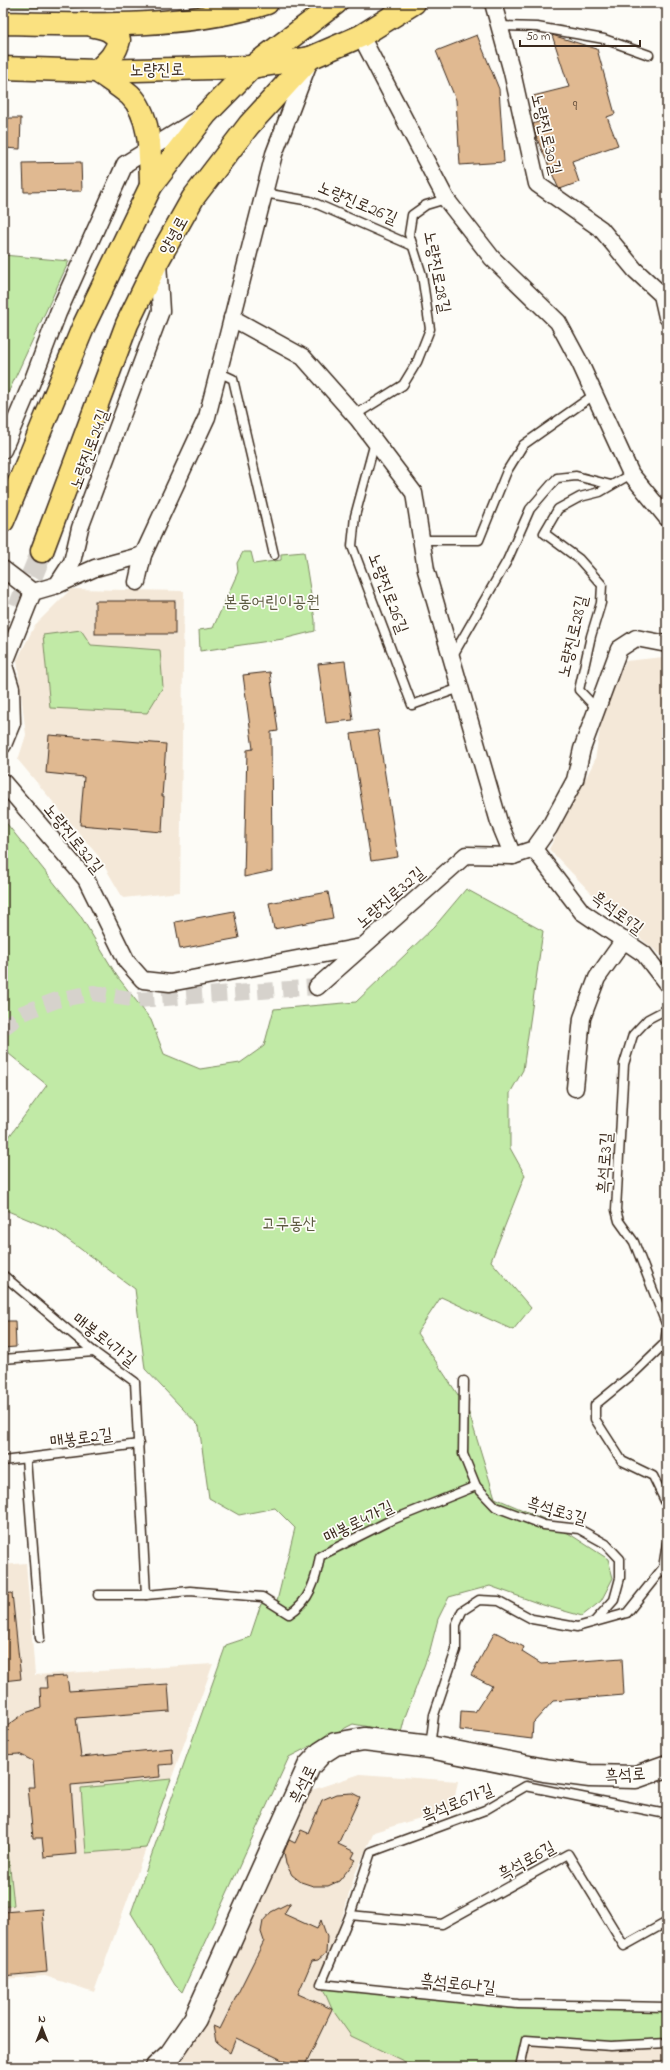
<svg xmlns="http://www.w3.org/2000/svg" width="670" height="2070" viewBox="0 0 670 2070" font-family="'Indie Flower','Poor Story',sans-serif">
	<style>
		.built { fill: #f4e8d8 }
		.green { fill: #c1eaa6; stroke: #7e8a62 }
		.building { fill: #e0b991; stroke: #3b2a1e }
		.lines { fill: none; stroke-linecap: round; stroke-linejoin: round }
		.street-tunnel { stroke: #d6d2cc; stroke-width: 16; stroke-dasharray: 16 8; stroke-linecap: butt }
		.primary-tunnel { stroke: #d6d2cc; stroke-width: 22; stroke-dasharray: 22 11; stroke-linecap: butt }
		.lane-casing { stroke: #3b2a1e; stroke-width: 11 }
		.street-casing { stroke: #3b2a1e; stroke-width: 19 }
		.secondary-casing { stroke: #3b2a1e; stroke-width: 25 }
		.primary-casing { stroke: #3b2a1e; stroke-width: 25 }
		.lane { stroke: #fdfcf7; stroke-width: 8 }
		.street { stroke: #fdfcf7; stroke-width: 16 }
		.secondary { stroke: #fdfcf7; stroke-width: 22 }
		.primary { stroke: #fae180; stroke-width: 22 }
		.labels { text-anchor: middle; stroke-width: 3.5; stroke-linejoin: round; paint-order: stroke }
		.number-label { font-size: 15px; fill: #644e3b }
		.street-label { font-size: 17px; fill: #3b2a1e; stroke: #fdfcf7 }
		.park-label { font-size: 17px; fill: #5c5a40; stroke: #fdfcf7 }
	</style>
	<rect width="100%" height="100%" fill="#fdfcf7"/>
	<filter id="ink" filterUnits="userSpaceOnUse"><feTurbulence type="fractalNoise" baseFrequency=".025" numOctaves="2"/><feDisplacementMap in="SourceGraphic" scale="8" xChannelSelector="R" yChannelSelector="G"/><feConvolveMatrix kernelMatrix="1 2 1 2 8 2 1 2 1" color-interpolation-filters="sRGB"/></filter>
	<g filter="url(#ink)">
		<g class="built">
			<path d="M 71,589 L 184,591 L 180,892 L 123,898 L 99,857 L 18,760 L 26,735 L 17,660 L 35,625 Z"/>
			<path d="M 663,657 L 667,662 L 667,960 L 612,915 L 549,849 L 595,760 L 604,703 L 626,661 Z"/>
			<path d="M 26,1563 L 35,1675 L 213,1664 L 94,1992 L 45,1976 L 3,1979 L 3,1565 Z"/>
			<path d="M 360,1774 L 458,1781 L 453,1808 L 374,1832 L 355,1874 L 322,1984 L 518,2004 L 667,2007 L 667,2067 L 179,2067 L 309,1791 Z"/>
		</g>
		<g class="green">
			<path d="M 3,3 L 115,3 L 70,8 L 3,7 Z"/>
			<path d="M 3,255 L 69,261 L 3,404 Z"/>
			<path d="M 243,552 L 251,552 L 254,564 L 281,560 L 281,554 L 304,552 L 315,620 L 315,631 L 283,639 L 200,651 L 199,630 L 213,628 L 238,572 L 237,563 Z"/>
			<path d="M 81,630 L 91,645 L 160,650 L 163,687 L 147,713 L 50,708 L 43,635 Z"/>
			<path d="M 3,819 L 80,915 L 117,976 L 151,1020 L 164,1054 L 200,1069 L 240,1063 L 264,1046 L 274,1009 L 356,1002 L 435,926 L 466,889 L 543,931 L 523,1070 L 510,1093 L 510,1148 L 525,1175 L 491,1261 L 531,1308 L 513,1330 L 441,1297 L 417,1333 L 468,1410 L 495,1498 L 551,1522 L 608,1559 L 613,1578 L 601,1601 L 582,1616 L 543,1605 L 490,1586 L 449,1597 L 438,1619 L 430,1650 L 405,1717 L 401,1733 L 353,1724 L 289,1757 L 182,1992 L 175,1985 L 131,1913 L 226,1645 L 250,1637 L 261,1604 L 277,1601 L 295,1528 L 275,1508 L 239,1515 L 209,1498 L 199,1426 L 145,1369 L 135,1289 L 56,1231 L 3,1209 L 3,1145 L 47,1085 L 3,1049 Z"/>
			<path d="M 171,1779 L 146,1848 L 86,1853 L 81,1788 Z"/>
			<path d="M 3,1804 L 14,1905 L 3,1907 Z"/>
			<path d="M 321,1984 L 518,2004 L 667,2007 L 667,2043 L 527,2040 L 520,2067 L 416,2067 L 351,2036 L 332,2009 Z"/>
		</g>
		<g class="building">
			<path d="M 477,35 L 499,89 L 504,162 L 460,165 L 456,100 L 436,51 Z"/>
			<path d="M 552,35 L 597,49 L 615,114 L 607,117 L 618,145 L 572,161 L 579,182 L 560,189 L 558,187 L 537,139 L 533,124 L 546,119 L 533,96 L 569,87 Z"/>
			<path d="M 3,118 L 21,118 L 20,149 L 3,148 Z"/>
			<path d="M 81,162 L 82,191 L 24,192 L 23,163 Z"/>
			<rect x="95" y="601" width="80" height="33"/>
			<path d="M 345,661 L 353,720 L 326,723 L 318,664 Z"/>
			<path d="M 270,672 L 278,731 L 271,732 L 272,871 L 244,877 L 247,750 L 253,749 L 243,675 Z"/>
			<path d="M 378,730 L 398,857 L 371,861 L 351,734 Z"/>
			<path d="M 49,735 L 166,744 L 162,796 L 164,796 L 162,832 L 80,825 L 84,777 L 46,773 Z"/>
			<path d="M 328,892 L 333,918 L 274,929 L 269,903 Z"/>
			<path d="M 234,911 L 239,938 L 180,949 L 175,922 Z"/>
			<path d="M 3,1321 L 15,1321 L 16,1347 L 3,1348 Z"/>
			<path d="M 12,1593 L 21,1679 L 3,1681 L 3,1594 Z"/>
			<path d="M 495,1632 L 524,1647 L 522,1652 L 541,1664 L 622,1658 L 624,1695 L 553,1701 L 533,1723 L 532,1739 L 460,1730 L 461,1711 L 475,1712 L 492,1686 L 471,1675 Z"/>
			<path d="M 67,1676 L 69,1691 L 168,1684 L 170,1711 L 76,1718 L 81,1757 L 172,1748 L 173,1764 L 159,1765 L 160,1777 L 71,1785 L 76,1854 L 44,1857 L 42,1838 L 33,1838 L 28,1787 L 35,1787 L 33,1761 L 19,1754 L 3,1755 L 3,1729 L 25,1713 L 41,1708 L 40,1688 L 47,1688 L 46,1677 Z"/>
			<path d="M 352,1793 L 360,1797 L 338,1844 L 355,1852 L 352,1858 L 356,1860 L 339,1881 L 328,1886 L 313,1886 L 301,1882 L 292,1875 L 286,1864 L 284,1852 L 289,1840 L 295,1843 L 301,1830 L 308,1833 L 322,1800 L 336,1794 Z"/>
			<path d="M 291,1902 L 284,1914 L 317,1929 L 321,1920 L 327,1937 L 326,1953 L 318,1960 L 312,1961 L 298,1994 L 332,2009 L 304,2067 L 297,2067 L 236,2038 L 230,2053 L 216,2042 L 213,2026 L 220,2029 L 264,1941 L 261,1932 L 263,1921 L 271,1912 Z"/>
			<path d="M 42,1909 L 47,1972 L 3,1976 L 3,1912 Z"/>
		</g>
		<g class="lines">
			<path class="street-tunnel" d="M 3,1028 L 23,1013 L 57,1000 L 93,993 L 138,1000 L 317,987"/>
			<path class="primary-tunnel" d="M 19,607 L 42,551"/>
			<g class="lane-casing">
				<g id="lane">
					<path d="M 499,26 L 537,27 L 604,39 L 649,55"/>
					<path d="M 264,193 L 310,201 L 413,246"/>
					<path d="M 218,372 L 233,379 L 274,555"/>
					<path d="M 355,415 L 403,385 L 417,362 L 430,329 L 422,275 L 409,234 L 412,215 L 426,205 L 446,199"/>
					<path d="M 375,442 L 355,516 L 352,546 L 412,705 L 460,688"/>
					<path d="M 421,540 L 479,540 L 507,471 L 523,445 L 595,394"/>
					<path d="M 452,657 L 507,561 L 530,509 L 557,478 L 576,476 L 611,485"/>
					<path d="M 597,709 L 579,690 L 591,636 L 601,603 L 602,585 L 579,559 L 544,533 L 558,509 L 580,497 L 600,492 L 631,474"/>
					<path d="M 667,1009 L 648,1019 L 633,1035 L 624,1064 L 616,1210 L 619,1221 L 634,1242 L 667,1326"/>
					<path d="M 3,1275 L 94,1352 L 135,1382 L 146,1595"/>
					<path d="M 667,1328 L 665,1343 L 634,1373 L 595,1405 L 595,1419 L 622,1461 L 653,1476 L 667,1505"/>
					<path d="M 3,1359 L 94,1352"/>
					<path d="M 464,1381 L 463,1454 L 476,1486 L 496,1507 L 544,1525 L 579,1529 L 606,1544 L 620,1559 L 620,1578 L 614,1600 L 595,1621"/>
					<path d="M 26,1459 L 40,1638"/>
					<path d="M 3,1461 L 139,1444"/>
					<path d="M 98,1595 L 146,1595 L 190,1591 L 262,1597 L 289,1614 C 310,1601 316,1580 320,1556 L 387,1522 L 476,1486"/>
					<path d="M 430,1747 L 434,1715 L 456,1650 L 456,1625 L 462,1611 L 479,1600 L 499,1601 L 532,1619 L 577,1627 L 627,1613 L 663,1568 L 667,1543"/>
					<path d="M 667,1810 L 661,1813 L 526,1786 L 485,1810 L 371,1852 L 350,1915 L 321,1984 L 518,2004 L 667,2007"/>
					<path d="M 350,1915 L 442,1924 L 568,1854 L 624,1946 L 667,1922"/>
					<path d="M 520,2067 L 526,2040 L 611,2046 L 667,2043"/>
				</g>
			</g>
			<g class="street-casing">
				<g id="street">
					<path d="M 493,3 L 512,72 L 537,184 L 601,229 L 635,270 L 662,295 L 667,317"/>
					<path d="M 361,36 L 446,199 L 492,258 L 558,322 L 580,363 L 631,474 L 667,518"/>
					<path d="M 232,318 L 303,357 L 358,419 L 414,493 L 426,570 L 499,822 L 513,856"/>
					<path d="M 3,450 L 32,382 L 58,313 L 125,164 L 198,119"/>
					<path d="M 3,569 L 33,592"/>
					<path d="M 137,582 L 143,555 L 207,417 L 274,154 L 308,65"/>
					<path d="M 57,585 L 95,568 L 143,555"/>
					<path d="M 33,592 L 57,585 L 72,562 L 80,528 L 161,311 L 158,262"/>
					<path d="M 3,745 L 12,723 L 11,688 L 4,665 L 33,592"/>
					<path d="M 3,782 L 86,879 L 127,962 L 143,980 L 170,983 L 361,947"/>
					<path d="M 534,849 L 582,912 L 644,954 L 667,984"/>
					<path d="M 317,987 L 466,855 L 513,856 L 534,849 L 549,828 L 575,780 L 582,749 L 619,649 L 636,638 L 667,644"/>
					<path d="M 575,1088 L 582,1018 L 597,978 L 624,940"/>
				</g>
			</g>
			<g class="secondary-casing">
				<path id="secondary" d="M 157,2067 L 171,2054 L 195,2019 L 309,1766 L 321,1753 L 335,1744 L 364,1739 L 430,1747 L 544,1770 L 590,1776 L 636,1777 L 667,1766"/>
			</g>
			<g class="primary-casing">
				<g id="primary">
					<path d="M 3,23 C 87,25 186,29 267,3"/>
					<path d="M 94,26 C 105,28 112,30 119,40 C 116,54 108,61 97,71"/>
					<path d="M 3,68 L 97,71 L 252,67 L 310,58"/>
					<path d="M 97,71 C 108,79 120,86 130,95 C 152,116 150,158 151,186"/>
					<path d="M 3,521 L 84,325 L 151,186 L 206,114 L 252,67 L 336,3"/>
					<path d="M 42,551 L 127,324 L 157,262 L 193,198 L 249,125 L 310,58 L 361,36 L 414,3"/>
				</g>
			</g>
			<use href="#lane" class="lane"/>
			<use href="#street" class="street"/>
			<use href="#secondary" class="secondary"/>
			<use href="#primary" class="primary"/>
		</g>
	</g>
	<g class="labels">
		<g class="number-label">
			<text x="575" y="110">9</text>
		</g>
		<g class="street-label">
			<text transform="translate(157 69) rotate(-1)" y="6">노량진로</text>
			<text transform="translate(547 134) rotate(76)" y="6">노량진로30길</text>
			<text transform="translate(358 202) rotate(23)" y="6">노량진로26길</text>
			<text transform="translate(173 235) rotate(-61)" y="6">양녕로</text>
			<text transform="translate(438 272) rotate(79)" y="6">노량진로28길</text>
			<text transform="translate(89 449) rotate(-70)" y="6">노량진로24길</text>
			<text transform="translate(389 593) rotate(69)" y="6">노량진로26길</text>
			<text transform="translate(572 636) rotate(-77)" y="6">노량진로28길</text>
			<text transform="translate(74 838) rotate(51)" y="6">노량진로32길</text>
			<text transform="translate(390 897) rotate(-41)" y="6">노량진로32길</text>
			<text transform="translate(618 912) rotate(36)" y="6">흑석로9길</text>
			<text transform="translate(604 1163) rotate(-87)" y="6">흑석로3길</text>
			<text transform="translate(105 1339) rotate(38)" y="6">매봉로4가길</text>
			<text transform="translate(81 1437) rotate(-7)" y="6">매봉로2길</text>
			<text transform="translate(557 1510) rotate(16)" y="6">흑석로3길</text>
			<text transform="translate(358 1521) rotate(-26)" y="6">매봉로4가길</text>
			<text transform="translate(625 1774) rotate(-4)" y="6">흑석로</text>
			<text transform="translate(302 1784) rotate(-64)" y="6">흑석로</text>
			<text transform="translate(457 1802) rotate(-22)" y="6">흑석로6가길</text>
			<text transform="translate(526 1860) rotate(-29)" y="6">흑석로6길</text>
			<text transform="translate(458 1983) rotate(6)" y="6">흑석로6나길</text>
		</g>
		<g class="park-label">
			<text x="272" y="607">본동어린이공원</text>
			<text x="289" y="1229">고구동산</text>
		</g>
	</g>
	<rect width="670" height="2070" fill="none" stroke="#fdfcf7" stroke-width="16"/>
	<rect x="8" y="8" width="654" height="2054" fill="none" stroke="#3b2a1e" stroke-width="1.5" filter="url(#ink)"/>
	<g transform="translate(42 2028)" stroke="#fdfcf7" stroke-width="3" paint-order="stroke">
	<path d="M0-3L7 15L0 10L-7 15Z" fill="#3b2a1e"/>
	<text y="-6" font-size="11" font-weight="bold" text-anchor="middle" fill="#3b2a1e">N</text>
	</g>
	<path d="M520 40v6h120v-6" fill="none" stroke="#3b2a1e" stroke-width="2"/>
	<text x="526" y="40" font-size="12" fill="#3b2a1e" stroke="#fdfcf7" stroke-width="3" paint-order="stroke">50 m</text>
</svg>
